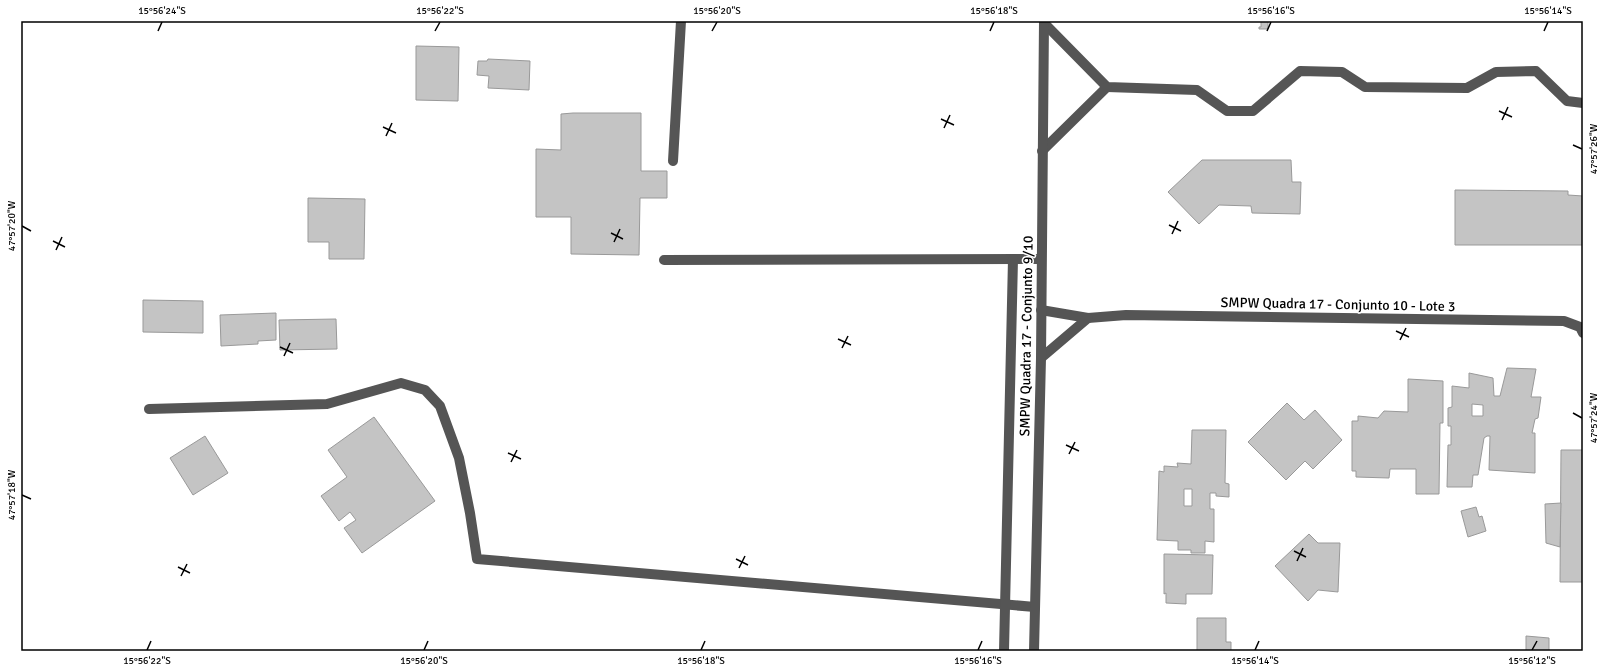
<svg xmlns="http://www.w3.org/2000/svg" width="1604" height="672" viewBox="0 0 1604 672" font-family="Signika,sans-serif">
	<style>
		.building { fill: #c4c4c4; stroke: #999; fill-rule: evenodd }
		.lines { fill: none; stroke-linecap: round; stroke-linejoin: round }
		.minor { stroke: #555; stroke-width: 10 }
		.ticks { fill: none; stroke: #000; stroke-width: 1.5 }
		.labels { text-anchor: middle; stroke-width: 3; stroke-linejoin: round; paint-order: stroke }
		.street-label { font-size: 14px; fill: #000; stroke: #fff }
		.neatline { fill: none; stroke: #000; stroke-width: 1.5 }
		.ticks-label { font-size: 10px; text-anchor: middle; fill: #000 }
	</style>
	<rect width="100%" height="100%" fill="#fff"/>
	<g class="building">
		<path d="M 1261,21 L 1268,21 L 1268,29 L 1259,29 L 1259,27 L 1261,27 Z"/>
		<path d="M 416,46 L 459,47 L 458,101 L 416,100 Z"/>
		<path d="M 488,59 L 530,61 L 529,90 L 488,88 L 489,76 L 477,75 L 478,61 L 487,61 Z"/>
		<path d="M 573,113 L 641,113 L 641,171 L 667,171 L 667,198 L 640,198 L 639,255 L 571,254 L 571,217 L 536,217 L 536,149 L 561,150 L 561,114 Z"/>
		<path d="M 1202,160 L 1291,160 L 1292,182 L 1301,182 L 1300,214 L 1252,213 L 1251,206 L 1219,205 L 1199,224 L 1168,192 Z"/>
		<path d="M 1455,190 L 1568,191 L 1568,195 L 1583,196 L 1583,245 L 1455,245 Z"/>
		<path d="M 308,198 L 365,199 L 364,259 L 329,259 L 329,242 L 308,242 Z"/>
		<path d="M 143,300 L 203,301 L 203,333 L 143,332 Z"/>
		<path d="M 276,313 L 276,340 L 258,341 L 258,344 L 221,346 L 220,315 Z"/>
		<path d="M 336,319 L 337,349 L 280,350 L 279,320 Z"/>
		<path d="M 1507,368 L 1536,369 L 1531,397 L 1541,397 L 1538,418 L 1535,419 L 1532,433 L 1535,433 L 1535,473 L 1489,470 L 1490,436 L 1487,436 L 1484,438 L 1478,475 L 1473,475 L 1472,487 L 1447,487 L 1448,445 L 1451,445 L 1451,426 L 1448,426 L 1448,408 L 1452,407 L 1452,386 L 1469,388 L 1469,373 L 1493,378 L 1494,396 L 1500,396 ZM 1472,404 L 1483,405 L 1483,416 L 1472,416 Z"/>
		<path d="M 1408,379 L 1443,381 L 1443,423 L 1440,423 L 1439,494 L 1416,494 L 1416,469 L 1390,469 L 1389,478 L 1356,477 L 1356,471 L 1352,471 L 1352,421 L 1358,421 L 1358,416 L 1378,418 L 1384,411 L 1408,412 Z"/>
		<path d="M 1287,403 L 1304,420 L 1315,410 L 1342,440 L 1313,469 L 1305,461 L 1286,480 L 1248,442 Z"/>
		<path d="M 374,417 L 435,501 L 362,553 L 344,528 L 356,520 L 350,512 L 339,521 L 321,496 L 347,477 L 328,450 Z"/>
		<path d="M 1192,430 L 1226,430 L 1225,483 L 1229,484 L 1229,497 L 1216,496 L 1216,493 L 1210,493 L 1210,509 L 1214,509 L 1214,542 L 1205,541 L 1205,553 L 1191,553 L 1191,550 L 1178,550 L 1178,541 L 1157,540 L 1159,471 L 1164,472 L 1164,466 L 1178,467 L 1177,463 L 1191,464 ZM 1184,489 L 1192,489 L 1192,506 L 1184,506 Z"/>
		<path d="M 205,436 L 228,473 L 193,495 L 170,458 Z"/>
		<path d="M 1561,450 L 1583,450 L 1583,582 L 1560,582 Z"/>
		<path d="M 1561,503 L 1560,547 L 1546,543 L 1545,504 Z"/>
		<path d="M 1476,507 L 1479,517 L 1482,516 L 1486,531 L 1468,537 L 1461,511 Z"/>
		<path d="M 1309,534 L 1318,543 L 1340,543 L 1338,592 L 1318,590 L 1308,601 L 1275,566 Z"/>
		<path d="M 1164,554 L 1213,555 L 1212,594 L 1186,594 L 1186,604 L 1166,603 L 1166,593 L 1164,594 Z"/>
		<path d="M 1197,618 L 1226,618 L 1226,642 L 1231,642 L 1231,651 L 1197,651 Z"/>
		<path d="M 1526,636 L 1549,638 L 1549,651 L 1526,651 Z"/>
	</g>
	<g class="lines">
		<g class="minor">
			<path d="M 1044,23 L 1107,87 L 1197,90 L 1227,111 L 1253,111 L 1300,71 L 1342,72 L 1365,87 L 1467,88 L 1496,72 L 1536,71 L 1567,101 L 1583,103"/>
			<path d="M 1042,151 L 1107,87"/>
			<path d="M 673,161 L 681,21"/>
			<path d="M 664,260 L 1041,259"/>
			<path d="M 1041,310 L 1088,318 L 1126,315 L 1564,321 L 1580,327 L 1583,333"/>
			<path d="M 1041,358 L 1088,318"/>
			<path d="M 149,409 L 327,404 L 401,383 L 425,390 L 440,406 L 459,458 L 470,513 L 477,559 L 1035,607"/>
			<path d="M 1004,651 L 1013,259"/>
			<path d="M 1034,651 L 1041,358 L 1044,21"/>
		</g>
	</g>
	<path class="ticks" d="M 158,31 L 162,22M 435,31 L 440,22M 712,31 L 717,22M 990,31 L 994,22M 1267,31 L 1271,22M 1544,31 L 1548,22M 1499,111 L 1512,117M 941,119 L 954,125M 1502,120 L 1508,107M 383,127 L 396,133M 944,128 L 950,115M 386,136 L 392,123M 1573,145 L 1582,149M 1169,225 L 1181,231M 22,226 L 31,231M 611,233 L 623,239M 1172,234 L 1178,221M 53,241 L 65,247M 614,242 L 620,229M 56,250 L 62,237M 1396,331 L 1409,337M 838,339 L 851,345M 1400,340 L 1406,328M 280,347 L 293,353M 842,348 L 848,336M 284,356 L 290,343M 1573,413 L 1582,418M 1066,445 L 1079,451M 508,453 L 521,459M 1069,454 L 1075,442M 511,462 L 517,450M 22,495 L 31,499M 1294,551 L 1306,557M 736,559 L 748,565M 1297,561 L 1303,548M 178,567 L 190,573M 739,568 L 745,556M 181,576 L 187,564M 147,650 L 151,641M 424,650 L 428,641M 701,650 L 705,641M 978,650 L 982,641M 1255,650 L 1259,641M 1532,650 L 1537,641"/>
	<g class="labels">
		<g class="street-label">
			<text transform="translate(1338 304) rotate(1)" y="5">SMPW Quadra 17 - Conjunto 10 - Lote 3</text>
			<text transform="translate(1026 336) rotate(-89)" y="5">SMPW Quadra 17 - Conjunto 9/10</text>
		</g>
	</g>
	<rect width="1604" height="672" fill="none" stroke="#ffffff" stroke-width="44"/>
	<rect x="22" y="22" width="1560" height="628" class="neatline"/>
	<g class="ticks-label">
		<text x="162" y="14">15°56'24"S</text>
		<text x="440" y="14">15°56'22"S</text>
		<text x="717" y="14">15°56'20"S</text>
		<text x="994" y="14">15°56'18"S</text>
		<text x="1271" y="14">15°56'16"S</text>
		<text x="1548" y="14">15°56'14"S</text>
		<text transform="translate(1593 149) rotate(-90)" y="4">47°57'26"W</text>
		<text transform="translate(11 226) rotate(-90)" y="4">47°57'20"W</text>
		<text transform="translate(1593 418) rotate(-90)" y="4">47°57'24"W</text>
		<text transform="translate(11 495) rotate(-90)" y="4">47°57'18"W</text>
		<text x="147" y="664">15°56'22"S</text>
		<text x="424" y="664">15°56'20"S</text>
		<text x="701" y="664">15°56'18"S</text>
		<text x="978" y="664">15°56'16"S</text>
		<text x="1255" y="664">15°56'14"S</text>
		<text x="1532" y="664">15°56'12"S</text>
	</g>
</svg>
